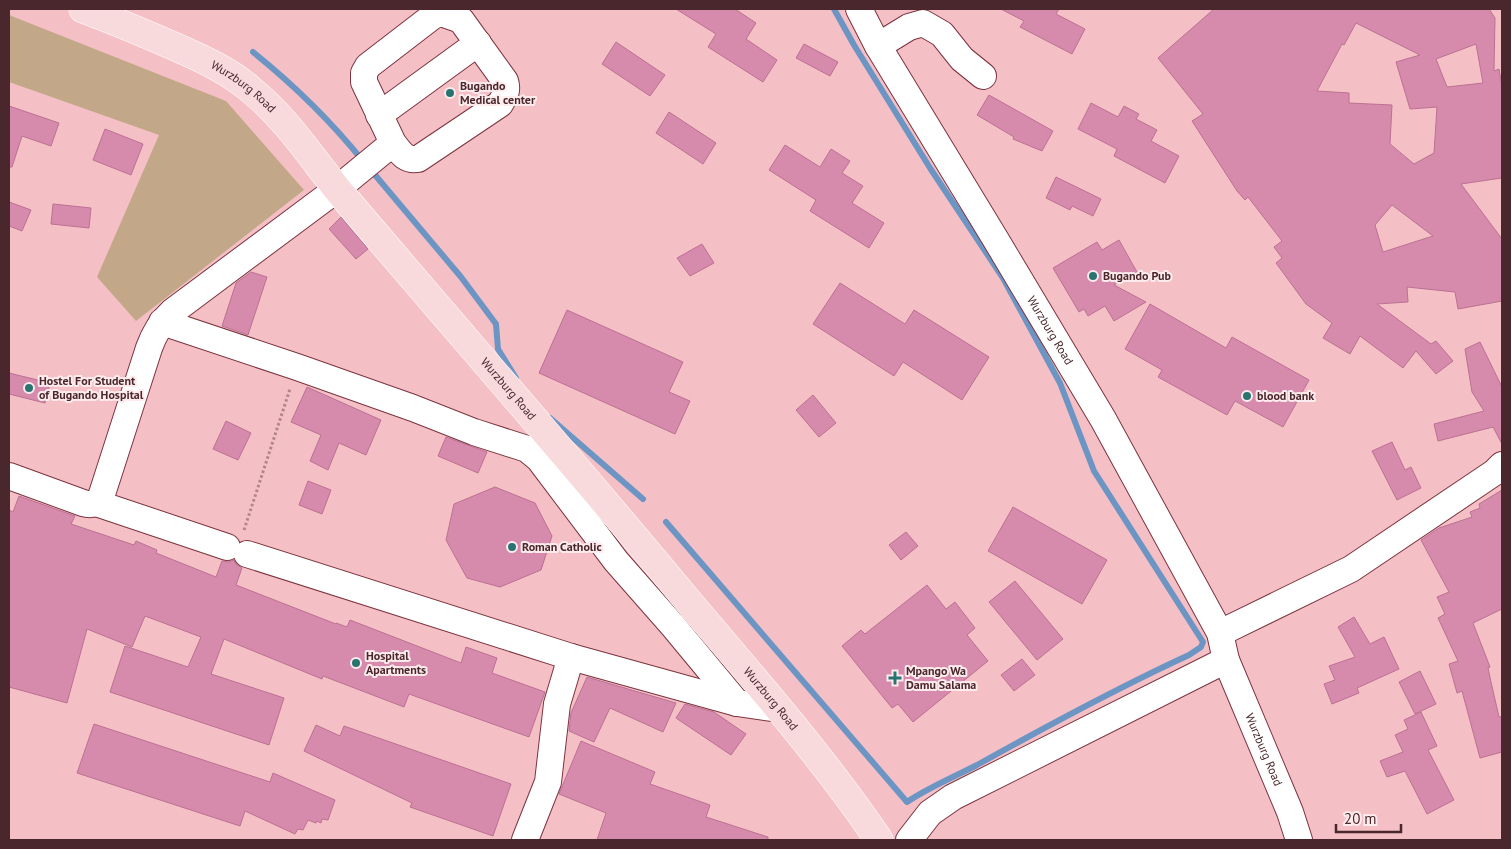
<svg xmlns="http://www.w3.org/2000/svg" width="1511" height="849" viewBox="0 0 1511 849" font-family="'PT Sans',sans-serif">
	<style>
		.green { fill: #c2a889 }
		.lines { fill: none; stroke-linecap: round; stroke-linejoin: round }
		.stream { stroke: #6c95c4; stroke-width: 6 }
		.building { fill: #d78bac; stroke: #bb7192; fill-rule: evenodd }
		.minor-casing { stroke: #7c333f; stroke-width: 28 }
		.major-casing { stroke: #fff; stroke-width: 29 }
		.path { stroke: #b3858a; stroke-width: 3; stroke-dasharray: 2.5 2.5; stroke-linecap: butt }
		.minor { stroke: #fff; stroke-width: 26 }
		.major { stroke: #f8dadd; stroke-width: 28 }
		.poi-dot { fill: #297370; stroke: #feebed; stroke-width: 2 }
		.labels { text-anchor: middle; stroke-width: 4; stroke-linejoin: round; paint-order: stroke }
		.poi-label { font-size: 12px; font-weight: bold; fill: #49272c; stroke: #feebed; text-anchor: start }
		.street-label { font-size: 12px; fill: #49272c; stroke: #feebed }
	</style>
	<rect width="100%" height="100%" fill="#f5c0c5"/>
	<path class="green" d="M 9,15 L 226,101 L 304,190 L 136,321 L 97,277 L 159,135 L 9,82 Z"/>
	<g class="lines">
		<g class="stream">
			<path d="M 253,52 C 294,85 330,120 363,161"/>
			<path d="M 370,169 L 461,277 L 496,324 L 498,349 L 516,378"/>
			<path d="M 550,418 L 643,499"/>
			<path d="M 666,522 L 907,802 C 929,787 954,777 977,765 C 1047,726 1117,688 1189,655 L 1201,647 L 1203,642 L 1094,471 L 1060,383 L 1003,278 L 930,168 L 854,45 L 834,9"/>
		</g>
	</g>
	<g class="building">
		<path d="M 676,9 L 735,9 L 756,23 L 746,39 L 777,60 L 763,82 L 708,47 L 716,34 Z"/>
		<path d="M 1001,9 L 1059,9 L 1056,14 L 1085,29 L 1072,54 L 1020,27 L 1024,21 Z"/>
		<path d="M 1214,9 L 1489,9 L 1495,18 L 1494,71 L 1499,69 L 1502,86 L 1502,178 L 1461,184 L 1502,239 L 1502,301 L 1458,309 L 1455,292 L 1407,287 L 1408,302 L 1377,304 L 1431,344 L 1436,341 L 1453,361 L 1436,374 L 1416,351 L 1403,368 L 1360,336 L 1350,354 L 1323,338 L 1332,323 L 1306,304 L 1276,263 L 1282,258 L 1274,247 L 1282,241 L 1248,197 L 1245,200 L 1237,191 L 1192,121 L 1203,114 L 1158,58 ZM 1356,23 L 1420,55 L 1396,62 L 1410,109 L 1437,107 L 1434,153 L 1414,164 L 1390,144 L 1392,105 L 1349,103 L 1349,93 L 1317,91 L 1342,44 L 1344,45 ZM 1476,44 L 1483,83 L 1447,87 L 1436,59 ZM 1392,205 L 1433,236 L 1383,252 L 1375,225 Z"/>
		<path d="M 616,42 L 665,75 L 650,96 L 602,64 Z"/>
		<path d="M 804,44 L 838,62 L 830,76 L 796,58 Z"/>
		<path d="M 989,95 L 1053,131 L 1042,151 L 1013,139 L 1014,137 L 977,115 Z"/>
		<path d="M 1091,103 L 1118,117 L 1124,106 L 1139,114 L 1136,119 L 1157,130 L 1151,141 L 1179,156 L 1165,183 L 1114,156 L 1117,149 L 1078,129 Z"/>
		<path d="M 9,106 L 59,123 L 51,146 L 22,136 L 12,167 L 9,167 Z"/>
		<path d="M 669,112 L 716,143 L 703,164 L 656,133 Z"/>
		<path d="M 105,129 L 143,144 L 131,175 L 93,160 Z"/>
		<path d="M 785,145 L 820,167 L 831,149 L 850,161 L 842,173 L 863,186 L 852,203 L 884,223 L 869,248 L 810,211 L 816,200 L 769,170 Z"/>
		<path d="M 1056,177 L 1101,199 L 1093,216 L 1072,206 L 1070,210 L 1046,198 Z"/>
		<path d="M 9,202 L 31,210 L 22,231 L 9,226 Z"/>
		<path d="M 53,204 L 91,208 L 89,228 L 51,224 Z"/>
		<path d="M 341,217 L 368,249 L 356,259 L 329,229 Z"/>
		<path d="M 1119,240 L 1137,272 L 1114,285 L 1146,302 L 1114,321 L 1105,306 L 1088,316 L 1084,309 L 1079,312 L 1053,268 L 1097,242 L 1102,250 Z"/>
		<path d="M 702,244 L 714,263 L 690,276 L 677,258 Z"/>
		<path d="M 251,272 L 267,277 L 248,335 L 222,326 L 236,283 Z"/>
		<path d="M 840,283 L 905,324 L 914,310 L 989,357 L 962,400 L 903,362 L 894,376 L 813,324 Z"/>
		<path d="M 1150,304 L 1226,348 L 1232,337 L 1309,380 L 1283,427 L 1235,401 L 1227,415 L 1158,377 L 1162,370 L 1125,349 Z"/>
		<path d="M 567,310 L 683,362 L 669,392 L 690,401 L 675,434 L 539,373 Z"/>
		<path d="M 1480,342 L 1502,387 L 1502,444 L 1493,427 L 1438,441 L 1434,424 L 1484,411 L 1472,392 L 1465,349 Z"/>
		<path d="M 9,373 L 50,383 L 45,403 L 9,394 Z"/>
		<path d="M 307,387 L 381,420 L 366,455 L 339,443 L 328,470 L 310,461 L 321,435 L 291,422 Z"/>
		<path d="M 813,395 L 836,423 L 819,437 L 796,410 Z"/>
		<path d="M 226,421 L 251,433 L 238,460 L 213,449 Z"/>
		<path d="M 446,437 L 487,452 L 478,473 L 438,456 Z"/>
		<path d="M 1392,442 L 1405,470 L 1411,467 L 1421,488 L 1397,500 L 1372,451 Z"/>
		<path d="M 308,481 L 331,490 L 322,514 L 299,505 Z"/>
		<path d="M 495,487 L 535,503 L 552,536 L 541,570 L 500,587 L 467,578 L 446,540 L 454,504 Z"/>
		<path d="M 1502,490 L 1502,609 L 1473,623 L 1490,667 L 1488,668 L 1491,682 L 1499,717 L 1502,717 L 1502,752 L 1480,758 L 1462,691 L 1457,693 L 1449,664 L 1458,661 L 1438,618 L 1445,614 L 1437,597 L 1449,592 L 1421,540 L 1439,528 L 1472,517 L 1470,512 L 1480,508 L 1479,504 Z"/>
		<path d="M 19,496 L 75,516 L 71,524 L 134,545 L 136,541 L 157,550 L 156,553 L 216,577 L 222,561 L 229,562 L 234,560 L 236,564 L 242,568 L 236,585 L 336,624 L 336,623 L 347,627 L 350,620 L 461,663 L 466,647 L 497,658 L 492,673 L 545,692 L 529,737 L 409,694 L 404,707 L 323,676 L 322,679 L 224,639 L 211,674 L 284,698 L 269,745 L 110,692 L 125,646 L 188,667 L 201,637 L 145,616 L 132,647 L 87,629 L 67,703 L 9,687 L 9,510 L 13,512 Z"/>
		<path d="M 1013,507 L 1107,560 L 1082,604 L 988,551 Z"/>
		<path d="M 906,532 L 918,546 L 901,560 L 889,545 Z"/>
		<path d="M 1015,581 L 1063,639 L 1037,660 L 989,602 Z"/>
		<path d="M 927,585 L 946,609 L 955,602 L 975,628 L 967,635 L 988,661 L 913,722 L 898,704 L 892,708 L 842,646 L 861,630 L 865,634 Z"/>
		<path d="M 1354,617 L 1370,644 L 1384,637 L 1399,669 L 1357,688 L 1359,693 L 1332,704 L 1324,684 L 1335,680 L 1329,666 L 1355,657 L 1338,627 Z"/>
		<path d="M 1022,659 L 1035,675 L 1014,691 L 1001,675 Z"/>
		<path d="M 1420,671 L 1436,704 L 1415,714 L 1399,682 Z"/>
		<path d="M 587,677 L 676,703 L 663,732 L 610,708 L 594,742 L 569,731 L 571,713 Z"/>
		<path d="M 685,704 L 714,712 L 746,734 L 731,755 L 676,718 Z"/>
		<path d="M 1421,712 L 1437,746 L 1428,750 L 1454,800 L 1427,814 L 1405,771 L 1387,777 L 1380,761 L 1403,752 L 1395,735 L 1408,729 L 1404,720 Z"/>
		<path d="M 94,724 L 270,782 L 273,773 L 335,800 L 328,820 L 322,819 L 321,823 L 317,821 L 316,823 L 308,820 L 303,830 L 298,829 L 295,834 L 245,811 L 240,826 L 77,773 Z"/>
		<path d="M 316,725 L 340,736 L 344,726 L 511,784 L 493,836 L 410,807 L 412,803 L 304,751 Z"/>
		<path d="M 581,741 L 655,772 L 650,784 L 710,805 L 706,817 L 768,837 L 768,840 L 597,840 L 606,813 L 559,794 Z"/>
	</g>
	<g class="lines">
		<g class="minor-casing">
			<g id="minor">
				<path id="s1" d="M 859,9 L 878,46 L 996,240 L 1103,419 L 1220,633 L 1226,660 L 1290,812 L 1299,840"/>
				<path d="M 878,46 L 909,27 L 923,23 L 942,34 L 962,59 L 983,76"/>
				<path d="M 379,115 L 478,43"/>
				<path d="M 162,322 L 297,367 L 413,408 L 474,432 L 527,449 L 539,459 L 616,561 L 674,627 L 737,703"/>
				<path d="M 9,476 L 83,503 C 93,506 98,503 102,494 L 149,348 C 154,334 160,323 172,312 L 337,189 L 393,143 C 400,152 405,161 418,159 L 500,104 C 505,96 508,90 505,81 L 461,20 L 441,13 L 433,16 L 368,66 L 364,73 L 364,82 L 393,143"/>
				<path d="M 96,503 L 227,547"/>
				<path d="M 247,554 L 571,657 L 737,703 L 779,709"/>
				<path d="M 1220,633 L 1351,569 L 1495,472 L 1502,465"/>
				<path d="M 525,840 L 548,782 L 557,704 L 571,657"/>
				<path d="M 909,840 L 930,813 L 953,797 L 1226,660"/>
			</g>
		</g>
		<g class="major-casing">
			<g id="major">
				<path id="s2" d="M 83,9 C 115,21 146,34 178,48 C 203,59 229,71 250,89 C 285,117 310,155 337,189 C 454,327 573,462 688,601 C 754,679 822,756 879,840"/>
			</g>
		</g>
		<path class="path" d="M 244,530 L 290,389"/>
		<use href="#minor" class="minor"/>
		<use href="#major" class="major"/>
	</g>
	<g class="poi-dot">
		<circle cx="450" cy="93" r="5"/>
		<circle cx="1093" cy="276" r="5"/>
		<circle cx="29" cy="388" r="5"/>
		<circle cx="1247" cy="396" r="5"/>
		<circle cx="512" cy="547" r="5"/>
		<circle cx="356" cy="663" r="5"/>
		<path d="M892.5 670.5h5v5h5v5h-5v5h-5v-5h-5v-5h5z"/>
	</g>
	<g class="labels">
		<g class="poi-label">
			<text x="460" y="90">Bugando<tspan x="460" dy="14">Medical center</tspan></text>
			<text x="1103" y="280">Bugando Pub</text>
			<text x="39" y="385">Hostel For Student<tspan x="39" dy="14">of Bugando Hospital</tspan></text>
			<text x="1257" y="400">blood bank</text>
			<text x="522" y="551">Roman Catholic</text>
			<text x="366" y="660">Hospital<tspan x="366" dy="14">Apartments</tspan></text>
			<text x="906" y="675">Mpango Wa<tspan x="906" dy="14">Damu Salama</tspan></text>
		</g>
		<g class="street-label">
			<text dy="4" stroke="none"><textPath href="#s2" startOffset="179">Wurzburg Road</textPath></text>
			<text dy="4" stroke="none"><textPath href="#s1" startOffset="374">Wurzburg Road</textPath></text>
			<text dy="4" stroke="none"><textPath href="#s2" startOffset="582">Wurzburg Road</textPath></text>
			<text dy="4" stroke="none"><textPath href="#s2" startOffset="988">Wurzburg Road</textPath></text>
			<text dy="4" stroke="none"><textPath href="#s1" startOffset="846">Wurzburg Road</textPath></text>
		</g>
	</g>
	<rect width="1511" height="849" fill="none" stroke="#49272c" stroke-width="20"/>
	<path d="M1336 824v8h65v-8" fill="none" stroke="#49272c" stroke-width="2.5"/>
	<text x="1344" y="824" font-size="15" fill="#49272c" stroke="#feebed" stroke-width="4" paint-order="stroke">20 m</text>
</svg>
